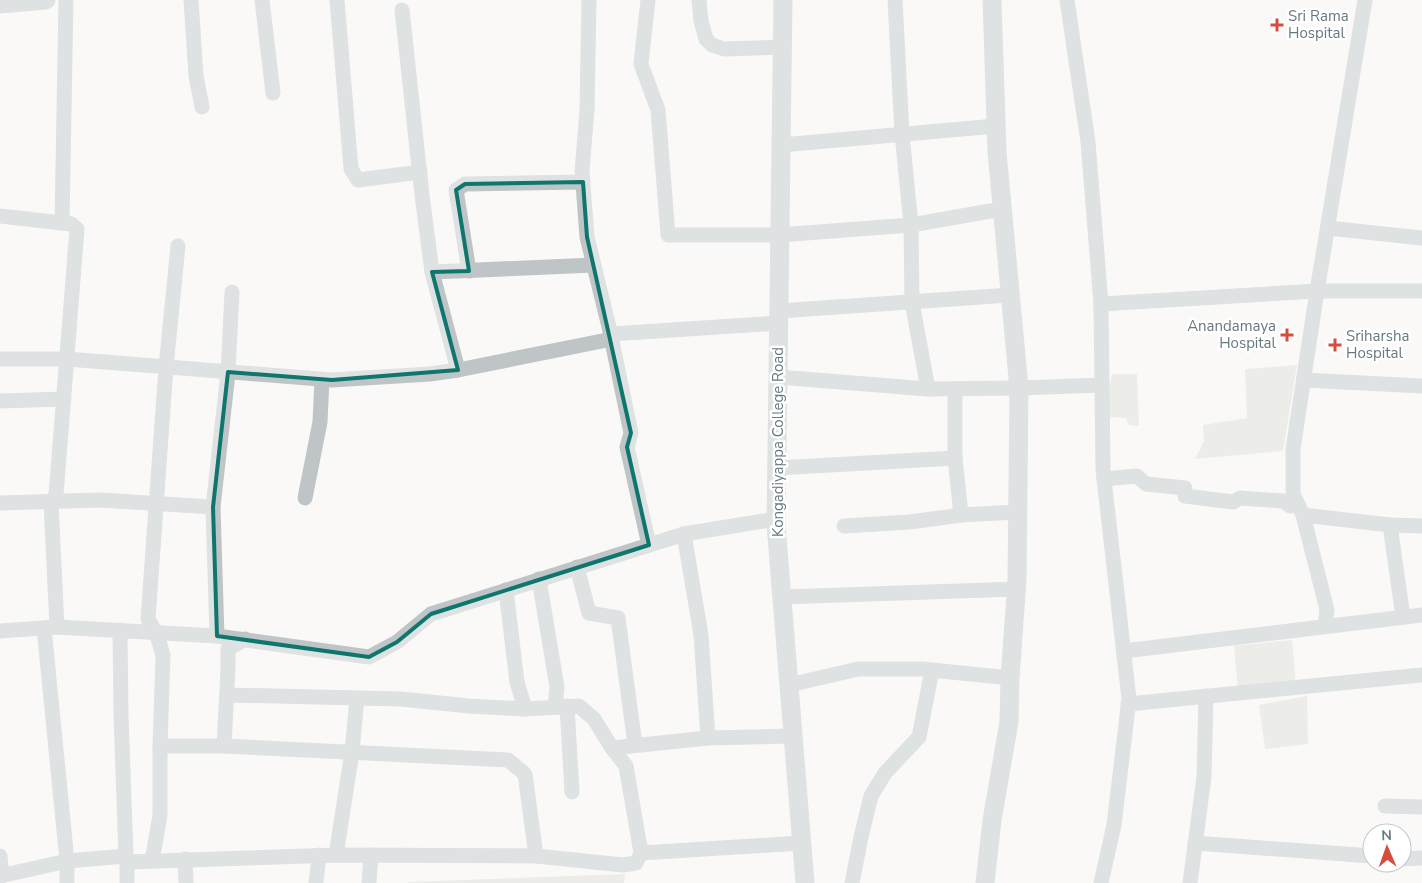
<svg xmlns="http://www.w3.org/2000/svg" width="1422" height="883" viewBox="0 0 1422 883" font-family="'Nunito Sans',sans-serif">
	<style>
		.green { fill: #dbded7 }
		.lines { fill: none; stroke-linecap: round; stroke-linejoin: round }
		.minor { stroke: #bfc5c7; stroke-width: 15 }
		.tertiary { stroke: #bfc5c7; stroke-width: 19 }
		.marked { fill: none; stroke: #0f766e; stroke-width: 4; stroke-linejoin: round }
		.poi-dot { fill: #d44d3d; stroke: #fff; stroke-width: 2 }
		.labels { text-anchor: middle; stroke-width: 5; stroke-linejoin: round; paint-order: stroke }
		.poi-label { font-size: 15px; fill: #677980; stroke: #fff; text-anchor: start }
		.street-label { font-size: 15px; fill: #677980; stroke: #fff }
	</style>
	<rect width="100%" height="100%" fill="#faf9f8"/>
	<g class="green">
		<path d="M 1297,365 L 1283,451 L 1195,459 L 1204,441 L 1203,425 L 1247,418 L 1245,369 Z"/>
		<path d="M 1112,374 L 1137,374 L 1139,426 L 1129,425 L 1126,418 L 1110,417 L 1108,394 Z"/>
		<path d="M 1292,640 L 1296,686 L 1238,690 L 1234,646 Z"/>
		<path d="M 1307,696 L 1308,744 L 1265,749 L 1259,705 Z"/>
		<path d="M 625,874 L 624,883 L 408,883 L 408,882 Z"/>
	</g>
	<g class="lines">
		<g class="minor">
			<path d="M 66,0 L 62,222 L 70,224"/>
			<path d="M 191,0 L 196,76 L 202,107"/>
			<path d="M 262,0 L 273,93"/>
			<path d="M 337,0 L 351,169 L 358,180 L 420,172"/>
			<path d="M 589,0 L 587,110 L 582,171 L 587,237 L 609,327 L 631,433 L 627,447 L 649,545"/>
			<path d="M 648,0 L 641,64 L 658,110 L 668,235 L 780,235 L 911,225 L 1002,209"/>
			<path d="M 699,0 L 701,21 L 706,39 L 712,45 L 724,49 L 783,47"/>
			<path d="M 895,0 L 902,134 L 911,225 L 912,302 L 928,389"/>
			<path d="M 1067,0 L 1088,142 L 1101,304 L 1103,470 L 1129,699 L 1114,825 L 1101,883"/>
			<path d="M 1365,0 L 1317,291 L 1293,449 L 1293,494 L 1303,515 L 1390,525 L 1422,526"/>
			<path d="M 781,145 L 996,126"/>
			<path d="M 0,216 L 71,224 L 77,229 L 56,495 L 51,502 L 57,627"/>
			<path d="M 1328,228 L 1422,238"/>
			<path d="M 469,271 L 456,190 L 465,184 L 583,182"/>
			<path d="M 432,272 L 594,265"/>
			<path d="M 1101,304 L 1317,291 L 1422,291"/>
			<path d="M 779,311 L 1010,295"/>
			<path d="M 611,334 L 779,323"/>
			<path d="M 0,359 L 67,359 L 332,380 L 430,374 L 458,370 L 432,272 L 422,195 L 402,10"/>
			<path d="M 458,370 L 612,339"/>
			<path d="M 778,377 L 928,389 L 1019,388 L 1102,385"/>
			<path d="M 1304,380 L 1422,386"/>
			<path d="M 955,389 L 955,458 L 961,515"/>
			<path d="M 0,401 L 64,399"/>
			<path d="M 777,468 L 955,458"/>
			<path d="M 1104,479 L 1137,476 L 1146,484 L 1185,488 L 1185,496 L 1233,502 L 1240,498 L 1283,501 L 1290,506 L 1297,503"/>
			<path d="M 305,498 L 320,422 L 322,380"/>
			<path d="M 0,503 L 100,500 L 213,507"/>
			<path d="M 1303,515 L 1327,610 L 1325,626"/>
			<path d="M 1390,525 L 1403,617"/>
			<path d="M 844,526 L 910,522 L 961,515 L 1018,512"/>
			<path d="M 684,534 L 701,635 L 708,738"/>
			<path d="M 577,567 L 589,613 L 618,618 L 635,745"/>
			<path d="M 539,579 L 557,687 L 555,707"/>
			<path d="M 506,590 L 517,682 L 525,709"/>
			<path d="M 782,597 L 1017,589"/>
			<path d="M 44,628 L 67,861 L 67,883"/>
			<path d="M 120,630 L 121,715 L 126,856"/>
			<path d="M 0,631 L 57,627 L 217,636 L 369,657 L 397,642 L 431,614 L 684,534 L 776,519"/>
			<path d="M 217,636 L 213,507 L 228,373 L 232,292"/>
			<path d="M 1124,651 L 1422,615"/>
			<path d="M 789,685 L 858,669 L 922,669 L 1010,678"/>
			<path d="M 227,695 L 401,699 L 469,706 L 525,709 L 579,706 L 594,719 L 612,748 L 626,766 L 641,853 L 636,863 L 623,865 L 536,856"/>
			<path d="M 1128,704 L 1422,675"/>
			<path d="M 567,706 L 572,792"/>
			<path d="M 224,746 L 228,669 L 228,649 L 245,639"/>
			<path d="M 612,748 L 708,738 L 793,736"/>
			<path d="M 1385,806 L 1422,807"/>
			<path d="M 1195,843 L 1372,856"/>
			<path d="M 641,853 L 802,843"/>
			<path d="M 336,855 L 352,752 L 357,698"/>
			<path d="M 0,856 L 2,876"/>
			<path d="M 185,859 L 186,883"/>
			<path d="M 1402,859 L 1422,858"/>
			<path d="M 152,861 L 160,815 L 160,746 L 163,655 L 157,635 L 148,619 L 166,367 L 178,246"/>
			<path d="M 0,876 L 67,861 L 126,856 L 127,862 L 336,855 L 536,856 L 525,774 L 508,760 L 224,746 L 160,746"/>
			<path d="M 127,883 L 127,862"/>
			<path d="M 316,883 L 319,855"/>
			<path d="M 369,883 L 371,855"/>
			<path d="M 852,883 L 861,837 L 871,796 L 885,773 L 919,737 L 932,670"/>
			<path d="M 1190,883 L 1204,777 L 1206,696"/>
		</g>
		<g class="tertiary">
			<path d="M 783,0 L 776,525 L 805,883"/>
			<path d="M 0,4 L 46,0"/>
			<path d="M 985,883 L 992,820 L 1009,722 L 1010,678 L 1017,580 L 1019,388 L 997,152 L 992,0"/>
		</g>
	</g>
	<path d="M0 0H1422V883H0ZM 583,182 L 587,237 L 631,433 L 627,447 L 649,545 L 431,614 L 397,642 L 369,657 L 217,636 L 213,507 L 228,372 L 332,380 L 458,370 L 432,272 L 469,271 L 456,190 L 465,184 Z" fill="#faf9f8" fill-opacity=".55" fill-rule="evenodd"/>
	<path class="marked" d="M 583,182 L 587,237 L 631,433 L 627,447 L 649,545 L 431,614 L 397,642 L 369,657 L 217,636 L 213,507 L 228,372 L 332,380 L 458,370 L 432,272 L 469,271 L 456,190 L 465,184 Z"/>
	<g class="poi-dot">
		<path d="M1274.5 17.5h5v5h5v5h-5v5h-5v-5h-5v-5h5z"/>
		<path d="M1284.5 327.5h5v5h5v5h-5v5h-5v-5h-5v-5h5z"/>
		<path d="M1332.5 337.5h5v5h5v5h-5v5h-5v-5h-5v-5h5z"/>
	</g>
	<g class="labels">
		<g class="poi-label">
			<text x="1288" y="21">Sri Rama<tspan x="1288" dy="17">Hospital</tspan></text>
			<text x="1276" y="331" text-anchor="end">Anandamaya<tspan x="1276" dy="17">Hospital</tspan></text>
			<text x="1346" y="341">Sriharsha<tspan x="1346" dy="17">Hospital</tspan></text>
		</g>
		<g class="street-label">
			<text transform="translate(778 442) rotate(-90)" y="5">Kongadiyappa College Road</text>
		</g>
	</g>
	<g transform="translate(1387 848) rotate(358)"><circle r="24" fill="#ffffff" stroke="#c2c9cc"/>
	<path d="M0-4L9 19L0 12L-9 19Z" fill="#d44d3d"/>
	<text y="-8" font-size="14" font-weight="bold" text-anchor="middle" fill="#677980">N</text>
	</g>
</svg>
